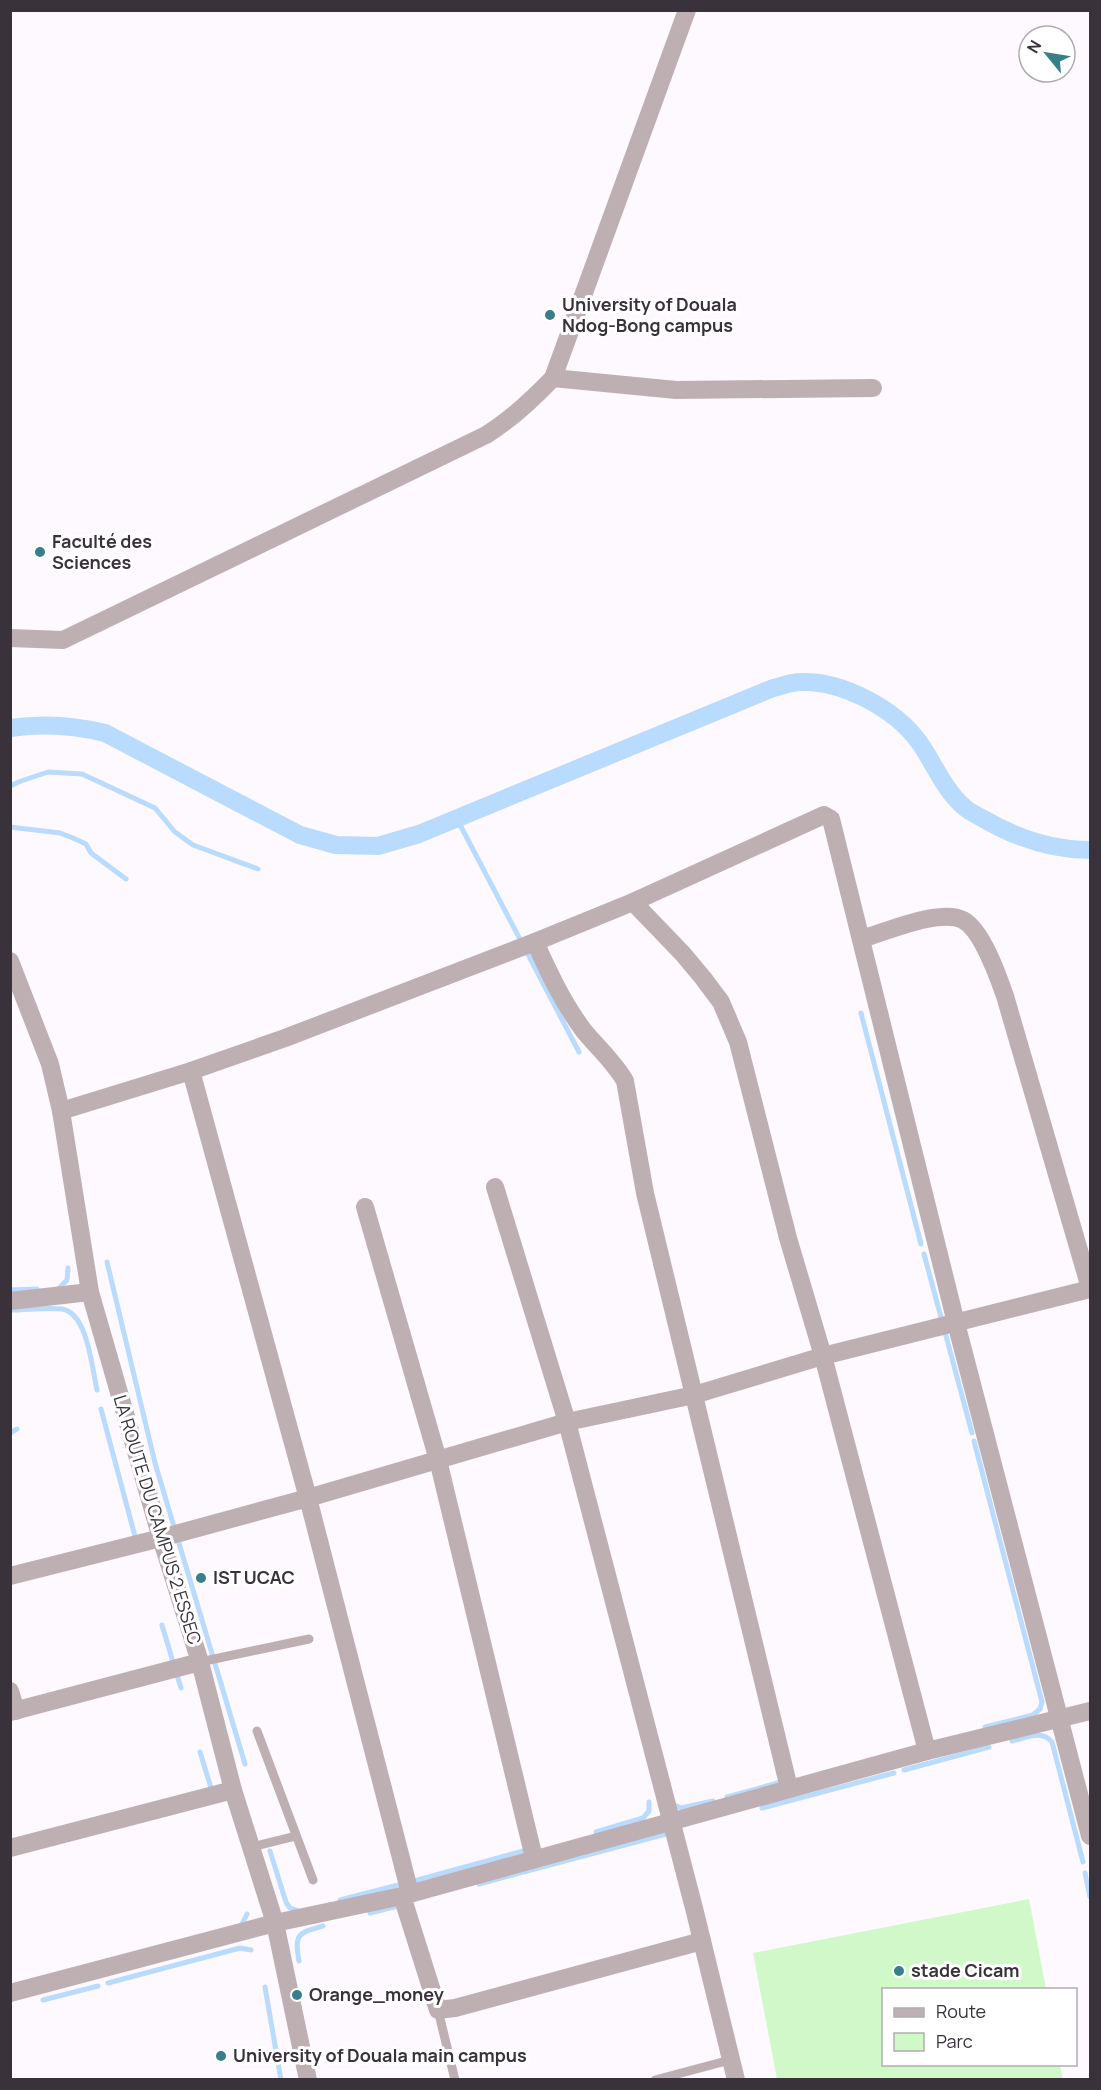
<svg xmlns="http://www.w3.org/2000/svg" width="1101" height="2090" viewBox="0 0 1101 2090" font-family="Manrope,sans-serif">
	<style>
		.green { fill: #d1f8c9 }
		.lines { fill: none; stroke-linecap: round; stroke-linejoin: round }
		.stream { stroke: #b9dbfd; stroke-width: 5 }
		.canal { stroke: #b9dbfd; stroke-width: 18 }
		.lane { stroke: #beb0b2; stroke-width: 9 }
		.street { stroke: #beb0b2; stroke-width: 18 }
		.poi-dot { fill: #387f89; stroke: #fff; stroke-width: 2 }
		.labels { text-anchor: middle; stroke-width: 6; stroke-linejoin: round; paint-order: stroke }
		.poi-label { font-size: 18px; font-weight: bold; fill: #39323b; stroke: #fff; text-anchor: start }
		.street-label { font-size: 18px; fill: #39323b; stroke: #fff }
	</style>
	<rect width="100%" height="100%" fill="#fdf9fe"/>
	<path class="green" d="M 1029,1899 L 1046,1989 L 884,1990 L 884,2064 L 1060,2065 L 1063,2079 L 777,2079 L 753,1953 Z"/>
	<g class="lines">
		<g class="stream">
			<path d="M 10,786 L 21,781 L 48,772 L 82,774 L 155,808 L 175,832 L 193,845 L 258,869"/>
			<path d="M 457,819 L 579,1052"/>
			<path d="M 10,827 L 60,833 L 73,838 L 86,844 L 91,853 L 126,879"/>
			<path d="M 861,1013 L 921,1244"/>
			<path d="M 924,1254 L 972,1433"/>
			<path d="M 107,1262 L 155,1463 L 245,1764"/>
			<path d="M 58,1289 L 67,1280 L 68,1268"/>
			<path d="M 10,1290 L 37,1289"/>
			<path d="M 10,1310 C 27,1310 46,1307 62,1309 C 88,1313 92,1369 97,1390"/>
			<path d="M 101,1409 L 136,1540"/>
			<path d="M 10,1433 L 17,1429"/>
			<path d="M 974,1441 L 1042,1702 L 1040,1709 L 1033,1715 L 985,1727"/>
			<path d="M 162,1625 L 173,1662"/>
			<path d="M 177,1675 L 181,1688"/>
			<path d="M 1012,1741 C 1026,1738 1042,1729 1052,1742 L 1083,1862"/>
			<path d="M 200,1752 L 212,1791"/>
			<path d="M 904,1770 L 989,1747"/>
			<path d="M 727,1797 L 781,1782"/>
			<path d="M 672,1804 L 681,1808 L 713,1801"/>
			<path d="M 762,1808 L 894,1773"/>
			<path d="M 596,1832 L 643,1818 L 649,1811 L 649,1802"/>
			<path d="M 270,1851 L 286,1902 L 290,1908 L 299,1911"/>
			<path d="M 1085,1873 L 1090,1897"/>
			<path d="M 414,1881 L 527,1850"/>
			<path d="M 479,1884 L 666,1834"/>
			<path d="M 340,1900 L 402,1884"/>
			<path d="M 370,1913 L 398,1906"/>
			<path d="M 241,1926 L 247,1914"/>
			<path d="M 299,1961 C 294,1934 298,1933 323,1926"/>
			<path d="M 108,1983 L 240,1948 L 251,1950"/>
			<path d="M 265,1987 L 281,2080"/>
			<path d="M 43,2000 L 98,1986"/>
		</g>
		<path class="canal" d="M 10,728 C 44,723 73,725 105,733 L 300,835 L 336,845 L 378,846 L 419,834 L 773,688 C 782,686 791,682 800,682 C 842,680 895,709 919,742 C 934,763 943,788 963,806 C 968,811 976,815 982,818 C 1016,838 1051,850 1090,850"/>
		<g class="lane">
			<path d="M 200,1662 L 309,1639"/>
			<path d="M 257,1731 L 313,1880"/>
			<path d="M 251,1847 L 296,1836"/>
			<path d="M 438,2010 L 455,2080"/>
			<path d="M 655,2080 L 730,2060"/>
		</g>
		<g class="street">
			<path d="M 553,378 L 676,390 L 873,388"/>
			<path d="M 10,638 L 63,640 L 486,435 C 512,419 532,400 553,378 L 687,10"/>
			<path d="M 633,902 L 683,954 L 703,978 L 721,1002 L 738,1042 L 788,1238 L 823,1356 L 927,1751"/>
			<path d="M 861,939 C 886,932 940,908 963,920 C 982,930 998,976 1005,996 L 1090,1288"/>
			<path d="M 535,942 C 549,973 563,1003 584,1031 C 598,1048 614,1062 625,1081 L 645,1193 L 789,1788"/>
			<path d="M 10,961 L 50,1064 L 61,1111 L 90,1292 L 161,1538 L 200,1662 L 233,1790 L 275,1923 L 308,2080"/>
			<path d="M 191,1071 L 308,1498 L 410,1893"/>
			<path d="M 61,1111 L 191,1071 L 285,1038 L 535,942 L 633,902 L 824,815 L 831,819 L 956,1323 L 1090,1836"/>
			<path d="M 495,1187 L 567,1422 L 694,1908 L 736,2080"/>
			<path d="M 365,1207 L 438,1460 L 534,1858"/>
			<path d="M 10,1301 L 90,1292"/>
			<path d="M 10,1576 L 161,1538 L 308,1498 L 567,1422 L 694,1395 L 823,1356 L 1090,1289"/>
			<path d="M 10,1691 L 16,1711"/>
			<path d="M 10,1712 L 200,1662"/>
			<path d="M 10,1848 L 233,1790"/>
			<path d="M 402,1896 L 438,2010 L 455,2008 L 702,1941"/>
			<path d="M 10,1993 L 275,1923 L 402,1896 L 927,1751 L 1090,1711"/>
		</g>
	</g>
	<g class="poi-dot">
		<circle cx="550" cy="315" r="6"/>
		<circle cx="40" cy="552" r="6"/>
		<circle cx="201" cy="1578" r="6"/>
		<circle cx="899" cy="1971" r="6"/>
		<circle cx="297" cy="1995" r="6"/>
		<circle cx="221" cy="2056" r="6"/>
	</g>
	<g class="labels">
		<g class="poi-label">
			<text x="562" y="311">University of Douala<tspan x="562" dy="21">Ndog-Bong campus</tspan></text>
			<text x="52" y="548">Faculté des<tspan x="52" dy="21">Sciences</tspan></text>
			<text x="213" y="1584">IST UCAC</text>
			<text x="911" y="1977">stade Cicam</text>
			<text x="309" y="2001">Orange_money</text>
			<text x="233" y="2062">University of Douala main campus</text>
		</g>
		<g class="street-label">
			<text transform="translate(157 1520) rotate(73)" y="6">LA ROUTE DU CAMPUS 2 ESSEC</text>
		</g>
	</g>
	<rect width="1101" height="2090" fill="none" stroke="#39323b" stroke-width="24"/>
	<rect x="882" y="1988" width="195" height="78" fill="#ffffff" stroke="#b0adb1" stroke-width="1.5"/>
	<rect x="894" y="2008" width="30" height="9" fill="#beb0b2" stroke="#b0adb1" stroke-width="1.5"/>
	<text x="936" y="2018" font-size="18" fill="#39323b">Route</text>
	<rect x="894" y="2033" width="30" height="18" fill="#d1f8c9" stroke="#b0adb1" stroke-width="1.5"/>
	<text x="936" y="2048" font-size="18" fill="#39323b">Parc</text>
	<g transform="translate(1047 54) rotate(300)"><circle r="28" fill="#ffffff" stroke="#b0adb1" stroke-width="1.5"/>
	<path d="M0-4.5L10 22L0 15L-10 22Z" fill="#387f89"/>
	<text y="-9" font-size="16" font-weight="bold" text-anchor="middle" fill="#39323b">N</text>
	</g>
</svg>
